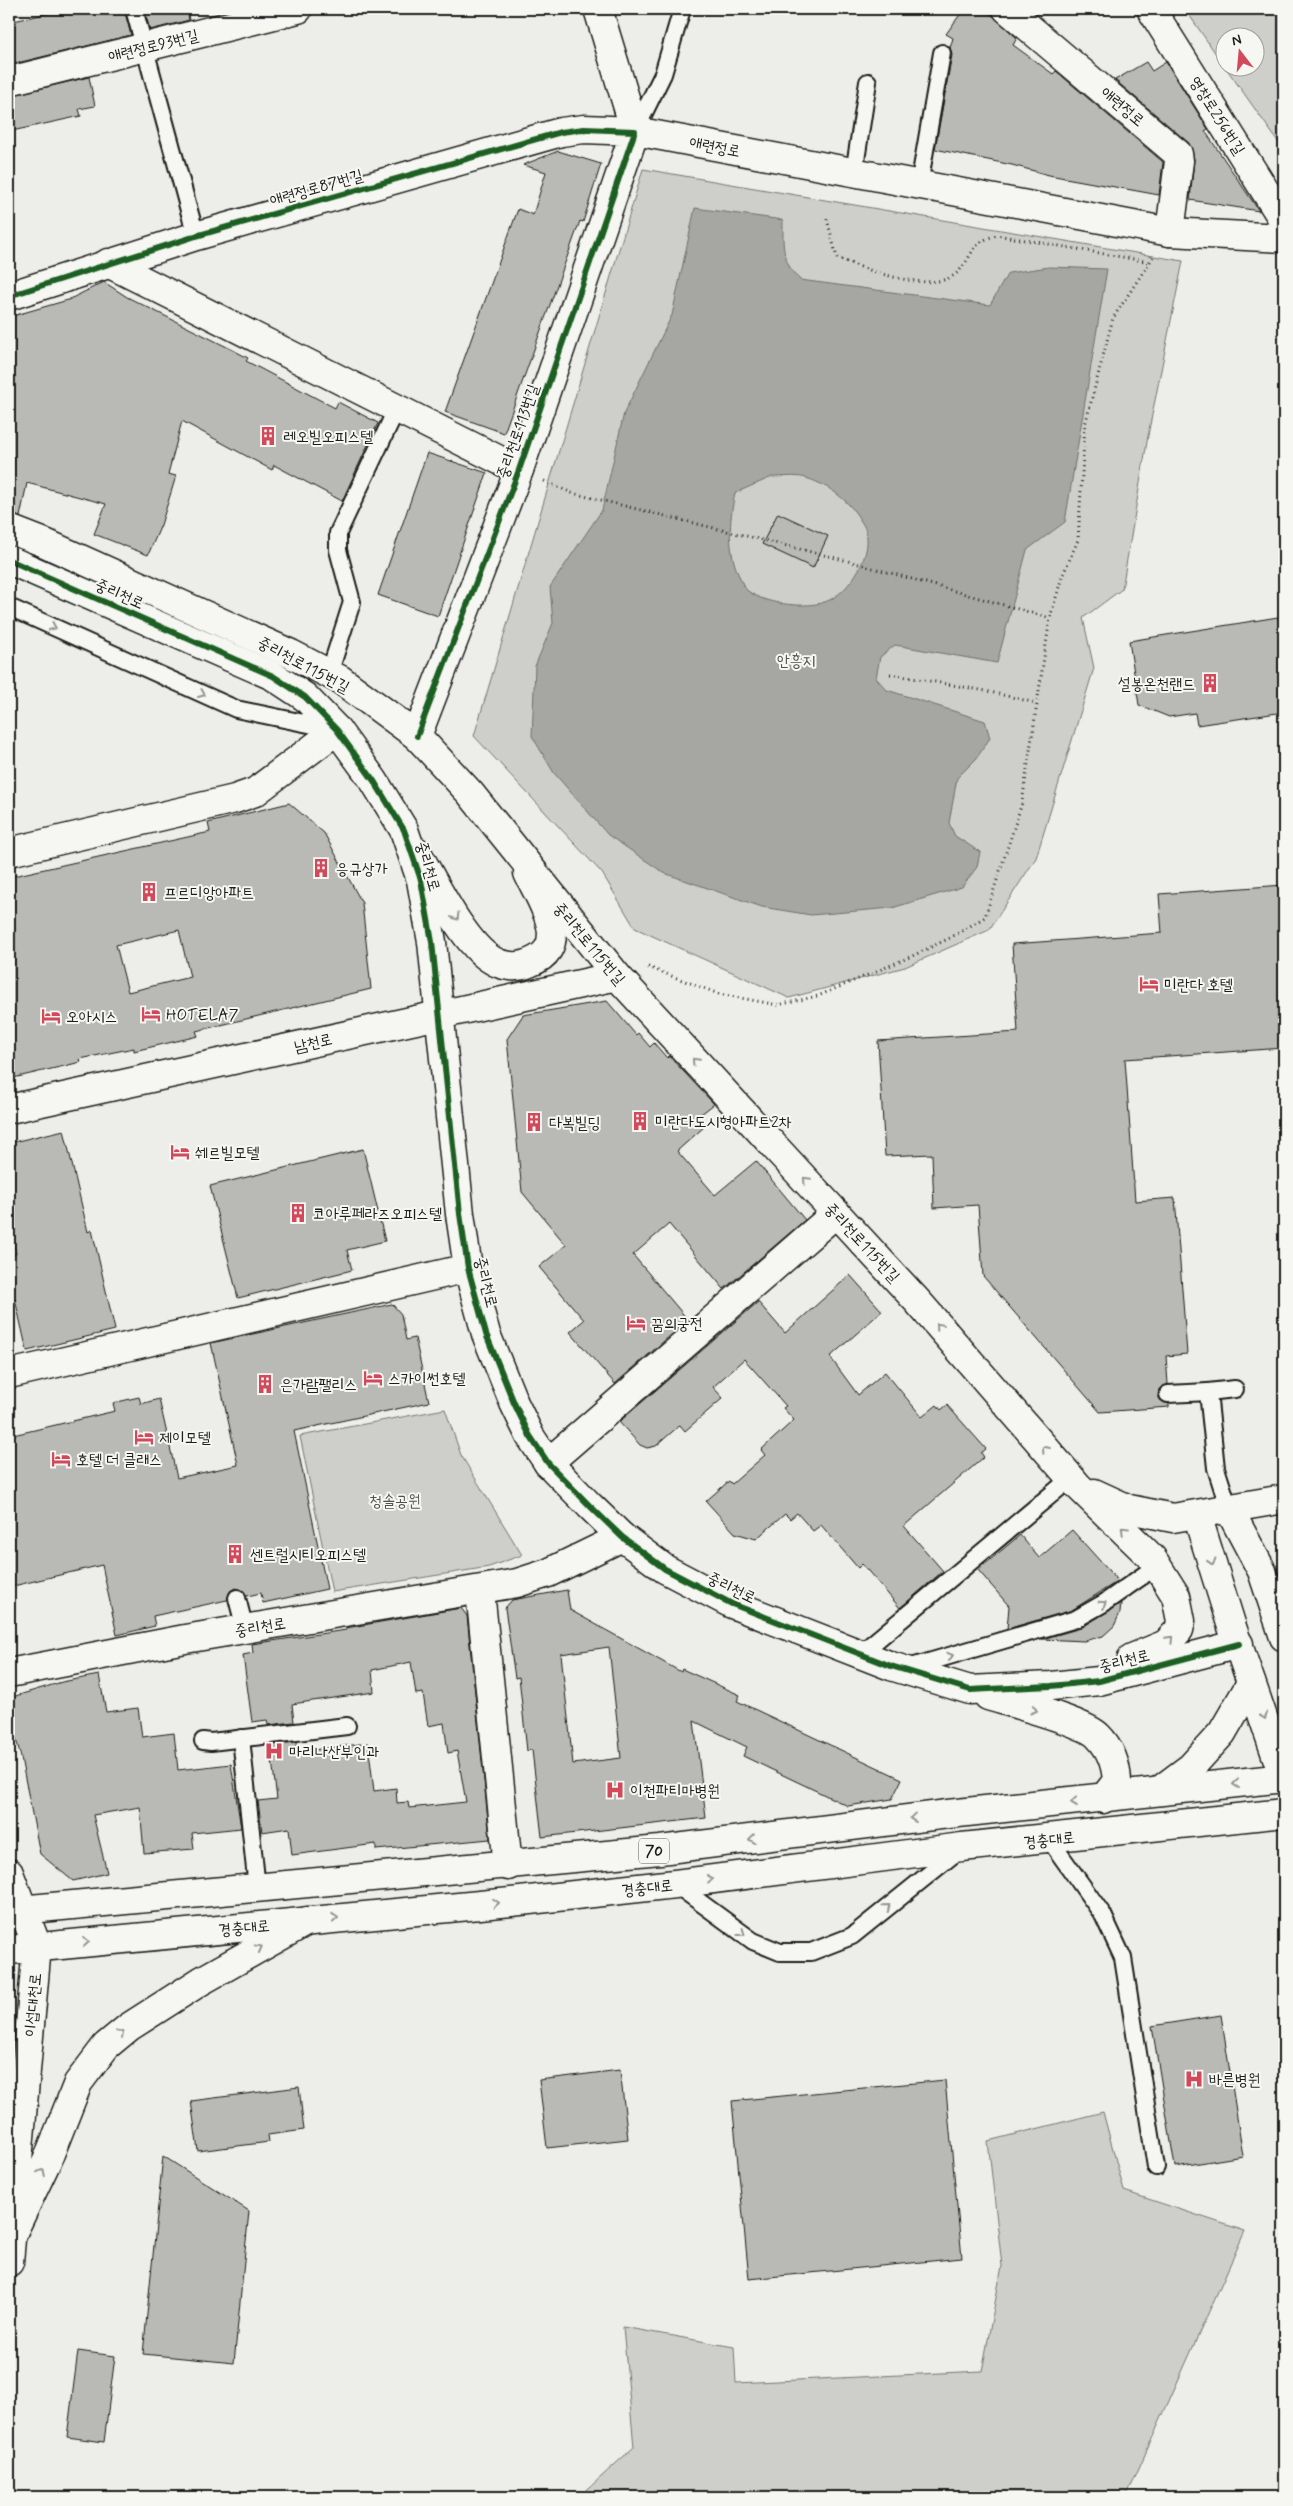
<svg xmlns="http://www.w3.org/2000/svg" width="1293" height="2506" viewBox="0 0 1293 2506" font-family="Mynerve,'Poor Story',sans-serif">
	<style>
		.green { fill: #cececb; stroke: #757574 }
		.water { fill: #a6a6a3; stroke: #6f6f6d; fill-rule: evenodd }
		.building { fill: #b9b9b6; stroke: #1c1c1c; fill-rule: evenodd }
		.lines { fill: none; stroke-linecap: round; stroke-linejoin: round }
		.service-casing { stroke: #1c1c1c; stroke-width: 20 }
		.minor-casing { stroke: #1c1c1c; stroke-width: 31 }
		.tertiary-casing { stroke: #1c1c1c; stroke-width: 31 }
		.secondary-casing { stroke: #1c1c1c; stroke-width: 31 }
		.primary-casing { stroke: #1c1c1c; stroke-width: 31 }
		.path { stroke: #1c1c1c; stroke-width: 3; stroke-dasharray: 1 4; stroke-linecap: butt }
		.service { stroke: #f6f6f2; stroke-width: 16 }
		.minor { stroke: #f6f6f2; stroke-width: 28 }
		.tertiary { stroke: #f6f6f2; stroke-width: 28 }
		.secondary { stroke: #f6f6f2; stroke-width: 28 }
		.primary { stroke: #f6f6f2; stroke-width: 28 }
		.cycleway-casing { stroke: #f6f6f2; stroke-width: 9 }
		.cycleway { stroke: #1b5e20; stroke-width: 6 }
		.oneway { stroke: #949492 }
		.labels { text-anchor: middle; stroke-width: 4; stroke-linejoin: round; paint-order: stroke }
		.shield { fill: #f6f6f2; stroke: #5d5d5c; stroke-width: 1 }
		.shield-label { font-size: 15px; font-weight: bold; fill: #1c1c1c }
		.street-label { font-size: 16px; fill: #1c1c1c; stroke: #f6f6f2 }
		.poi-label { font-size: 16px; fill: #1c1c1c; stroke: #f6f6f2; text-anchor: start }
		.park-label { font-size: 16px; fill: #515151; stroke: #f6f6f2 }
	</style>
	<rect width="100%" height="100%" fill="#edede9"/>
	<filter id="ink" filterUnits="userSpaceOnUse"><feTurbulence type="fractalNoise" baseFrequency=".02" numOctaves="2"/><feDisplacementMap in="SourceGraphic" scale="10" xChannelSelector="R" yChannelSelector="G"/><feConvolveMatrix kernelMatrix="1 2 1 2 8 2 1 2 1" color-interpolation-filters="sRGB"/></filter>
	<g filter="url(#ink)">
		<g class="green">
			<path d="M 1185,9 L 1284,9 L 1284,150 L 1226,68 L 1256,68 L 1256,38 L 1226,38 L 1225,67 Z"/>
			<path d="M 643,169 L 1183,261 L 1149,430 L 1122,589 L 1083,618 L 1094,668 L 1036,858 L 989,930 L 905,967 L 789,998 L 635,928 L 602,873 L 474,736 Z"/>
			<path d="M 445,1409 L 461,1455 L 522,1555 L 489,1567 L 332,1592 L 300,1436 Z"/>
			<path d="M 1103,2112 L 1124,2191 L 1245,2231 L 1126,2497 L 579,2497 L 634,2447 L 623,2327 L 734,2347 L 736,2383 L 982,2371 L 1002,2266 L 988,2141 Z"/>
		</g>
		<path class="water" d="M 695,208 L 783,220 C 783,245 781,261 800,280 L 990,305 L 1008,273 L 1049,267 L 1107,269 L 1065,522 L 1027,550 L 997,663 L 895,645 L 880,657 L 876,678 L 887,690 L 985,721 L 990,738 L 976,759 L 957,778 L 949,823 L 955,836 L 980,852 L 977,867 L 962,887 L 892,908 L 811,915 L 762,907 L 664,873 L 608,835 L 554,773 L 532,736 L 535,666 L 553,623 L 550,587 L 602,510 L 624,413 L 672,315 ZM 772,477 C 782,477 796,475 806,478 C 826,484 846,498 857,515 C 860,520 865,526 866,532 C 873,557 846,598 821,603 C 802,608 764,604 748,591 C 745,589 742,582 740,578 C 727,551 729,522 735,493 Z"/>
		<g class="building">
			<path d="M 68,9 L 124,9 L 131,35 L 9,65 L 9,22 Z"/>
			<path d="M 144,9 L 187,9 L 189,20 L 150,30 Z"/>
			<path d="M 964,9 L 983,9 L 993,16 L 1017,38 L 1013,45 L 1053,74 L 1056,71 L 1163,162 L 1159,195 L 1049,175 L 1012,165 L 935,149 L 952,55 L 950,48 L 953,38 L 946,34 Z"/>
			<path d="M 1146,62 L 1152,71 L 1166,62 L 1208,129 L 1205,131 L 1259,211 L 1190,200 L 1194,159 L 1189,143 L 1115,80 Z"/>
			<path d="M 89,77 L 95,106 L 79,109 L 81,116 L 12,131 L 9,118 L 9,96 Z"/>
			<path d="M 558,151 L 601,164 L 583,222 L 580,221 L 504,433 L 445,412 L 518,209 L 533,215 L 546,172 L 523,165 Z"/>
			<path d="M 104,282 L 127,297 L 231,349 L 248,358 L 246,361 L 335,408 L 338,402 L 378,423 L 342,501 L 274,465 L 272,470 L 182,421 L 168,474 L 176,476 L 161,525 L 148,555 L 94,534 L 106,504 L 27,483 L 20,517 L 9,514 L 9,317 L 68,300 Z"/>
			<path d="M 427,453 L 487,473 L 438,616 L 378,595 Z"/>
			<path d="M 778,513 L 828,536 L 813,568 L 762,544 Z"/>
			<path d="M 1278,617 L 1284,661 L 1284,712 L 1197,725 L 1195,713 L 1169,717 L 1139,705 L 1129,641 Z"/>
			<path d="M 289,803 L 324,833 L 362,903 L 371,989 L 196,1031 L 198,1036 L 134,1051 L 134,1048 L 80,1059 L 81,1062 L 9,1079 L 9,877 L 210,832 L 208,823 ZM 179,930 L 190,977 L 128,992 L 116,945 Z"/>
			<path d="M 1284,885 L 1284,1048 L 1125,1059 L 1135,1201 L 1175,1198 L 1187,1354 L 1166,1356 L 1168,1384 L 1159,1389 L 1158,1395 L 1160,1400 L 1169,1404 L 1169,1407 L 1100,1412 L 983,1276 L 978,1205 L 934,1208 L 932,1154 L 885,1156 L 878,1041 L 1018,1032 L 1012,944 L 1162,933 L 1159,894 Z"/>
			<path d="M 607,1001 L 636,1035 L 638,1033 L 650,1047 L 654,1043 L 667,1058 L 669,1056 L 714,1104 L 696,1118 L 704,1127 L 677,1151 L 715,1195 L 756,1161 L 805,1220 L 724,1289 L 669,1224 L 633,1255 L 688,1320 L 615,1384 L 570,1332 L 584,1320 L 539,1267 L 566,1245 L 522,1192 L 507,1039 L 523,1015 Z"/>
			<path d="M 64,1130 L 88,1232 L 92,1230 L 115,1330 L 27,1351 L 15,1299 L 9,1301 L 9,1255 L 16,1254 L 9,1225 L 9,1143 Z"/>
			<path d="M 363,1149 L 385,1241 L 347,1250 L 352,1270 L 238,1298 L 210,1186 Z"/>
			<path d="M 850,1275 L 882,1311 L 830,1357 L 858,1395 L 885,1372 L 922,1417 L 937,1405 L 941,1410 L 947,1405 L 986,1449 L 981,1453 L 984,1457 L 904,1526 L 943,1571 L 900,1608 L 862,1564 L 858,1568 L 821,1525 L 813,1531 L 797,1513 L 790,1519 L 785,1514 L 756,1539 L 735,1533 L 706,1501 L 729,1481 L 732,1484 L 765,1455 L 761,1450 L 794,1420 L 783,1408 L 786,1406 L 744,1359 L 713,1387 L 723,1398 L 685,1431 L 680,1425 L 656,1446 L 647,1448 L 640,1445 L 619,1422 L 758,1302 L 785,1333 Z"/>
			<path d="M 392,1304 L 401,1314 L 406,1340 L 415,1338 L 429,1402 L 294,1431 L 327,1589 L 263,1603 L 261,1593 L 247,1596 L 244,1591 L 235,1588 L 230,1591 L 227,1600 L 153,1616 L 155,1626 L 117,1635 L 102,1565 L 9,1587 L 9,1436 L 115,1411 L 113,1403 L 139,1397 L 141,1404 L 159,1399 L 177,1478 L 238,1465 L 211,1343 Z"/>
			<path d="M 1072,1530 L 1118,1581 L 1072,1610 L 1007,1629 L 1009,1606 L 978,1570 L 1020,1535 L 1039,1558 Z"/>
			<path d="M 567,1590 L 570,1610 L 681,1672 L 682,1669 L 740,1695 L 737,1701 L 902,1779 L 892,1799 L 848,1806 L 743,1756 L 747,1747 L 694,1721 L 706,1818 L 542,1837 L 532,1750 L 527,1751 L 519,1677 L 515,1678 L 505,1608 L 512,1600 ZM 609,1647 L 621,1758 L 573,1764 L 561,1654 Z"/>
			<path d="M 1121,1603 L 1120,1613 L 1114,1626 L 1103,1636 L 1084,1641 L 1042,1639 L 1081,1628 Z"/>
			<path d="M 461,1608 L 467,1616 L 490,1839 L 376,1850 L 376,1844 L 292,1855 L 289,1828 L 262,1832 L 258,1801 L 277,1799 L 270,1745 L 296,1742 L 297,1752 L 368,1743 L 374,1791 L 396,1788 L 397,1803 L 408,1802 L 409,1808 L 466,1802 L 457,1751 L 448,1753 L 444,1723 L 428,1726 L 423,1693 L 416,1694 L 411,1662 L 372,1670 L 374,1692 L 292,1704 L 294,1722 L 268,1725 L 267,1720 L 252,1722 L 243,1655 L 253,1653 L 252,1644 L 346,1630 L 346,1628 Z"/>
			<path d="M 99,1675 L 106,1712 L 138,1708 L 142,1737 L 174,1733 L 178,1770 L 231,1764 L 241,1828 L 192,1833 L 194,1849 L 144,1853 L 140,1807 L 93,1815 L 107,1873 L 73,1881 L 40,1854 L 20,1753 L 9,1715 L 9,1698 L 62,1682 Z"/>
			<path d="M 1221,2015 L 1243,2156 L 1175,2167 L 1152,2026 Z"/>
			<path d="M 620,2070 L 628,2139 L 547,2148 L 539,2080 Z"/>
			<path d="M 945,2080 L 962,2258 L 749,2279 L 732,2101 Z"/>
			<path d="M 299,2087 L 304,2130 L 268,2135 L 269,2142 L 198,2151 L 191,2101 Z"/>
			<path d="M 163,2156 L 249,2211 L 234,2363 L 143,2354 Z"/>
			<path d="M 78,2351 L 115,2356 L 104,2442 L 67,2437 Z"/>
		</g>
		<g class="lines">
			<g class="service-casing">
				<g id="service">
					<path d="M 134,9 L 196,236"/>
					<path d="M 635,131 L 663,74 L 682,9"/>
					<path d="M 854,173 L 868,82"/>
					<path d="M 919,185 L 942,53"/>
					<path d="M 9,607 L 236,709 L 333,729"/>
					<path d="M 329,674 L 352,602 L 338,550 L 338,533 L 397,408"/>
					<path d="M 1168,1394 L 1208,1392"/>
					<path d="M 1229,1509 L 1216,1468 L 1208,1392 L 1235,1389"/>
					<path d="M 237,1598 L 245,1629"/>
					<path d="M 860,1654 L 1071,1478"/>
					<path d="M 908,1668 L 1076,1619 L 1104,1603 L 1158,1565"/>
					<path d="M 241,1738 L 257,1888"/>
					<path d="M 203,1741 L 211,1742 L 347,1726"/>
					<path d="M 1049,1839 L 1103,1915 L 1123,1958 L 1156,2167"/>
					<path d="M 675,1884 L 753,1941 L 780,1952 L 811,1952 L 852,1936 L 959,1850"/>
				</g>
			</g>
			<g class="minor-casing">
				<g id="minor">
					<path d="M 1007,9 L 1178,154 L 1179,161 L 1170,232"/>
					<path d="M 1151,9 L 1284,221"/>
					<path d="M 9,81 L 298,9"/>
					<path d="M 108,263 L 519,470"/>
					<path d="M 9,296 L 196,236 L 561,132 L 584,129 L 635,131 L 519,470 L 417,736"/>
					<path d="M 416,851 C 434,881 463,943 492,960 C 503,967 518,968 529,963 C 574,947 541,901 528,873"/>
					<path d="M 9,852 L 235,799 L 255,792 L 337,730"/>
					<path d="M 9,1374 L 468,1268"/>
					<path d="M 548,1463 L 836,1213"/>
					<path d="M 480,1591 L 508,1866"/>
					<path d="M 9,1673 L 185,1639 L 517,1583 L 548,1573 L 622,1537"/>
				</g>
			</g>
			<g class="tertiary-casing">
				<g id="tertiary">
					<path d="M 598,9 L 635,131 L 1170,232 L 1284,238"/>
					<path d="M 9,529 L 45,543 L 291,654 L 341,680 L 417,736 L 470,793 L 617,976 L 919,1303 L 1077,1485 L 1152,1558 L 1176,1596 L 1181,1621 L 1179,1630 L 1166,1644 L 1132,1658"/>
					<path d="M 9,560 L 273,676 L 305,697 L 337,730 L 374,781 L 404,830 L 421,880 L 432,942 L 460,1214 L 468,1268 L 486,1334 L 514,1403 L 530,1436 L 548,1463 L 590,1506 L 622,1537 L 665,1569 L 732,1604 L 891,1666 L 970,1690 L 1051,1686 L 1099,1681 L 1239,1644"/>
					<path d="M 9,1109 L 617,976"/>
					<path d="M 1094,1493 L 1129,1509 L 1173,1518 L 1284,1499"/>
					<path d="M 1229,1509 L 1262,1571 L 1284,1637"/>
					<path d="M 1197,1515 L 1232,1627 L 1284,1778"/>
					<path d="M 988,1696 C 1011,1703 1085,1722 1098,1736 C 1111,1749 1116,1764 1117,1781 L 1103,1799"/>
					<path d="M 1159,1791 L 1191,1767 L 1222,1733 L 1251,1683"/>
					<path d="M 13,2232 L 47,2161 L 78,2083 L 106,2046 L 129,2027 L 201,1981 L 307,1921"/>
					<path d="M 9,2262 L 37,1946"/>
				</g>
			</g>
			<g class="secondary-casing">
				<path id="secondary" d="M 9,1873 L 37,1946"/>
			</g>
			<g class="primary-casing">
				<g id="primary">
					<path d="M 9,1911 L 660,1850 L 948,1814 L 1284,1778"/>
					<path d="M 9,1950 L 511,1902 L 675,1884 L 962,1847 L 1284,1813"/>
				</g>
			</g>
			<g class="path">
				<path d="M 827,219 L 837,258 C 865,269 935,297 959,271 C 975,253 970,243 997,235 L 1150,262"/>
				<path d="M 544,481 L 572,493 L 848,561 L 1050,618"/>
				<path d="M 890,674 L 986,691 L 1036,703"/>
				<path d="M 648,967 L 719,994 L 778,1005 L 818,996 L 910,957 L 950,938 L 985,917 L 1022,803 L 1050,618 L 1062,577 L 1078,540 L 1085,425 L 1113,318 L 1153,257"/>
			</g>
			<use href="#service" class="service"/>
			<use href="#minor" class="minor"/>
			<use href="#tertiary" class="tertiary"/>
			<use href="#secondary" class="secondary"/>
			<use href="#primary" class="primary"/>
			<g class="cycleway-casing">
				<g id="cycleway">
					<path d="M 9,296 L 196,236 L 561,132 L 584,129 L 635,131 L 519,470 L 417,736"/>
					<path d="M 9,560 L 273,676 L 305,697 L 337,730 L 374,781 L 404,830 L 421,880 L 432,942 L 460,1214 L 468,1268 L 486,1334 L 514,1403 L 530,1436 L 548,1463 L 590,1506 L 622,1537 L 665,1569 L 732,1604 L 891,1666 L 970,1690 L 1051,1686 L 1099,1681 L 1239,1644"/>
				</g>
			</g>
			<use href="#cycleway" class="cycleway"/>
		</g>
		<defs><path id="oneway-chevron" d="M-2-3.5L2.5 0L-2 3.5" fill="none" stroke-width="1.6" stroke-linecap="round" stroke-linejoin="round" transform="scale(1.25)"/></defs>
		<g class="oneway">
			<use href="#oneway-chevron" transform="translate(53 627) rotate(24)"/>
			<use href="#oneway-chevron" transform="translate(202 694) rotate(24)"/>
			<use href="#oneway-chevron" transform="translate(456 917) rotate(59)"/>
			<use href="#oneway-chevron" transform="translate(695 1061) rotate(-133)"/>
			<use href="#oneway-chevron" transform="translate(806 1180) rotate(-133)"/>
			<use href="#oneway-chevron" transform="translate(939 1326) rotate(-131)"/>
			<use href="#oneway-chevron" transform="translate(1045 1449) rotate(-131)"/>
			<use href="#oneway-chevron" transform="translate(1124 1530) rotate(-136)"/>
			<use href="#oneway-chevron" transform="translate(1212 1562) rotate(73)"/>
			<use href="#oneway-chevron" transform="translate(1103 1604) rotate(-33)"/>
			<use href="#oneway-chevron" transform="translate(1170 1639) rotate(-46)"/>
			<use href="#oneway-chevron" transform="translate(950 1656) rotate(-16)"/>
			<use href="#oneway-chevron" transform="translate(1034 1710) rotate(17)"/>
			<use href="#oneway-chevron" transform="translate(1264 1716) rotate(69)"/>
			<use href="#oneway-chevron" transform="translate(1236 1784) rotate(174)"/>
			<use href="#oneway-chevron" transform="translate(1074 1802) rotate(174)"/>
			<use href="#oneway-chevron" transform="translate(913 1818) rotate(173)"/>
			<use href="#oneway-chevron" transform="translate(752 1839) rotate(173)"/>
			<use href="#oneway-chevron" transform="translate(710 1879) rotate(-7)"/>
			<use href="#oneway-chevron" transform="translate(496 1903) rotate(-5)"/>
			<use href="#oneway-chevron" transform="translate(887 1907) rotate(-39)"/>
			<use href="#oneway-chevron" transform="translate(335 1918) rotate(-5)"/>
			<use href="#oneway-chevron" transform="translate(742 1933) rotate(36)"/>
			<use href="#oneway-chevron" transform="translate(86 1942) rotate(-5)"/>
			<use href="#oneway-chevron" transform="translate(259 1948) rotate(-29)"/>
			<use href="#oneway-chevron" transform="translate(121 2033) rotate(-41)"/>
			<use href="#oneway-chevron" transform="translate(42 2172) rotate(-64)"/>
		</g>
	</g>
	<defs>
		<g id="building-bare" transform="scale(1.5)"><path d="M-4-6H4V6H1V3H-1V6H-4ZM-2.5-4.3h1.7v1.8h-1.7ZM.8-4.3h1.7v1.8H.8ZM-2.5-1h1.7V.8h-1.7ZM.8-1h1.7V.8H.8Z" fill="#d1495b" stroke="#f6f6f2" stroke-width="2.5" paint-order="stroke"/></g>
		<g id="hotel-bare" transform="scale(1.5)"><path d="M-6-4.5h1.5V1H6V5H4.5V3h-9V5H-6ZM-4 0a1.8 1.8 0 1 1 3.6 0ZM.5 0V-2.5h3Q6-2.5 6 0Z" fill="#d1495b" stroke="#f6f6f2" stroke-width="2.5" paint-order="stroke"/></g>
		<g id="hospital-bare" transform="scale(1.5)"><path d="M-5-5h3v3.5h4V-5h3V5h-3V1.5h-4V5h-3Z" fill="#d1495b" stroke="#f6f6f2" stroke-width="2.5" paint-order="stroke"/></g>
	</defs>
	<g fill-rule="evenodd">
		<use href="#building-bare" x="268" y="436"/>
		<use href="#building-bare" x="1210" y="683"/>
		<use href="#building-bare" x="321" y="868"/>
		<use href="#building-bare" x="149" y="892"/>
		<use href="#hotel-bare" x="1149" y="984"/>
		<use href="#hotel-bare" x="151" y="1014"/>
		<use href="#hotel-bare" x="51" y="1016"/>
		<use href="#building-bare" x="640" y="1121"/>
		<use href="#building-bare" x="534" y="1122"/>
		<use href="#hotel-bare" x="180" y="1152"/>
		<use href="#building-bare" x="298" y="1213"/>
		<use href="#hotel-bare" x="636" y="1323"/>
		<use href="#hotel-bare" x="373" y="1378"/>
		<use href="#building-bare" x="265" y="1384"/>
		<use href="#hotel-bare" x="144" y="1437"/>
		<use href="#hotel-bare" x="61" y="1459"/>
		<use href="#building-bare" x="235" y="1554"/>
		<use href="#hospital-bare" x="274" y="1751"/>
		<use href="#hospital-bare" x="615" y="1790"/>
		<use href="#hospital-bare" x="1194" y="2079"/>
	</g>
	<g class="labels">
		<rect class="shield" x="639" y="1838.5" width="30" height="25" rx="4"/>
		<g class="shield-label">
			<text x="654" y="1856">70</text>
		</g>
		<g class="street-label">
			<text transform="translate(153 45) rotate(-14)" y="6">애련정로93번길</text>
			<text transform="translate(1123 106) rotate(40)" y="6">애련정로</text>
			<text transform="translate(1218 115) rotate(58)" y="6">영창로256번길</text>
			<text transform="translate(715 146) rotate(11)" y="6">애련정로</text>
			<text transform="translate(316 187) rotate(-16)" y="6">애련정로87번길</text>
			<text transform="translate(517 431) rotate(-71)" y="6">중리천로113번길</text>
			<text transform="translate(120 593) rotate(24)" y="6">중리천로</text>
			<text transform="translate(304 664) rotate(28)" y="6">중리천로115번길</text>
			<text transform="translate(429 866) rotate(74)" y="6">중리천로</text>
			<text transform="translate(590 943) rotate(50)" y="6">중리천로115번길</text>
			<text transform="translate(313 1042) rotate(-13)" y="6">남천로</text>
			<text transform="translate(863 1242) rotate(47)" y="6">중리천로115번길</text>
			<text transform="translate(487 1282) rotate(76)" y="6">중리천로</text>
			<text transform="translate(732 1587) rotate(26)" y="6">중리천로</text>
			<text transform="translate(260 1626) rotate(-9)" y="6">중리천로</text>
			<text transform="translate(1124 1660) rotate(-14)" y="6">중리천로</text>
			<text transform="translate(1049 1839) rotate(-6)" y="6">경충대로</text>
			<text transform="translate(647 1887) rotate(-6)" y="6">경충대로</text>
			<text transform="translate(244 1927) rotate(-5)" y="6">경충대로</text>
			<text transform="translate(32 2005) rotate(-85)" y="6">이섭대천로</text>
		</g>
		<g class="poi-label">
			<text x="283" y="442">레오빌오피스텔</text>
			<text x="1195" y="689" text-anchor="end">설봉온천랜드</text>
			<text x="336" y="874">응규상가</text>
			<text x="164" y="898">프르디앙아파트</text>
			<text x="1164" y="990">미란다 호텔</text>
			<text x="166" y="1020">HOTELA7</text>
			<text x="66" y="1022">오아시스</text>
			<text x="655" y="1127">미란다도시형아파트2차</text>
			<text x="549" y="1128">다복빌딩</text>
			<text x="195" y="1158">쉐르빌모텔</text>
			<text x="313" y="1219">코아루페라즈오피스텔</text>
			<text x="651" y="1329">꿈의궁전</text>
			<text x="388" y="1384">스카이썬호텔</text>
			<text x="280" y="1390">은가람팰리스</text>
			<text x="159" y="1443">제이모텔</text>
			<text x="76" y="1465">호텔 더 클래스</text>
			<text x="250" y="1560">센트럴시티오피스텔</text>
			<text x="289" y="1757">마리나산부인과</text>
			<text x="630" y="1796">이천파티마병원</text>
			<text x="1209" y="2085">바른병원</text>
		</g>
		<g class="park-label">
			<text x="796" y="666">안흥지</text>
			<text x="395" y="1506">청솔공원</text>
		</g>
	</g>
	<rect width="1293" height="2506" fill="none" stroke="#f6f6f2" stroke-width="30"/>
	<rect x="15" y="15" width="1263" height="2476" fill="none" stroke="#1c1c1c" stroke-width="2" filter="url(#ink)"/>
	<g transform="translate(1240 52) rotate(344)"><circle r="24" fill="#f6f6f2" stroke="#9f9f9c"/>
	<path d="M0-4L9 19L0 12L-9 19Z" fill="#d1495b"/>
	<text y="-8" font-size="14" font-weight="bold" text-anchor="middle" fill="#1c1c1c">N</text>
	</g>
</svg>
